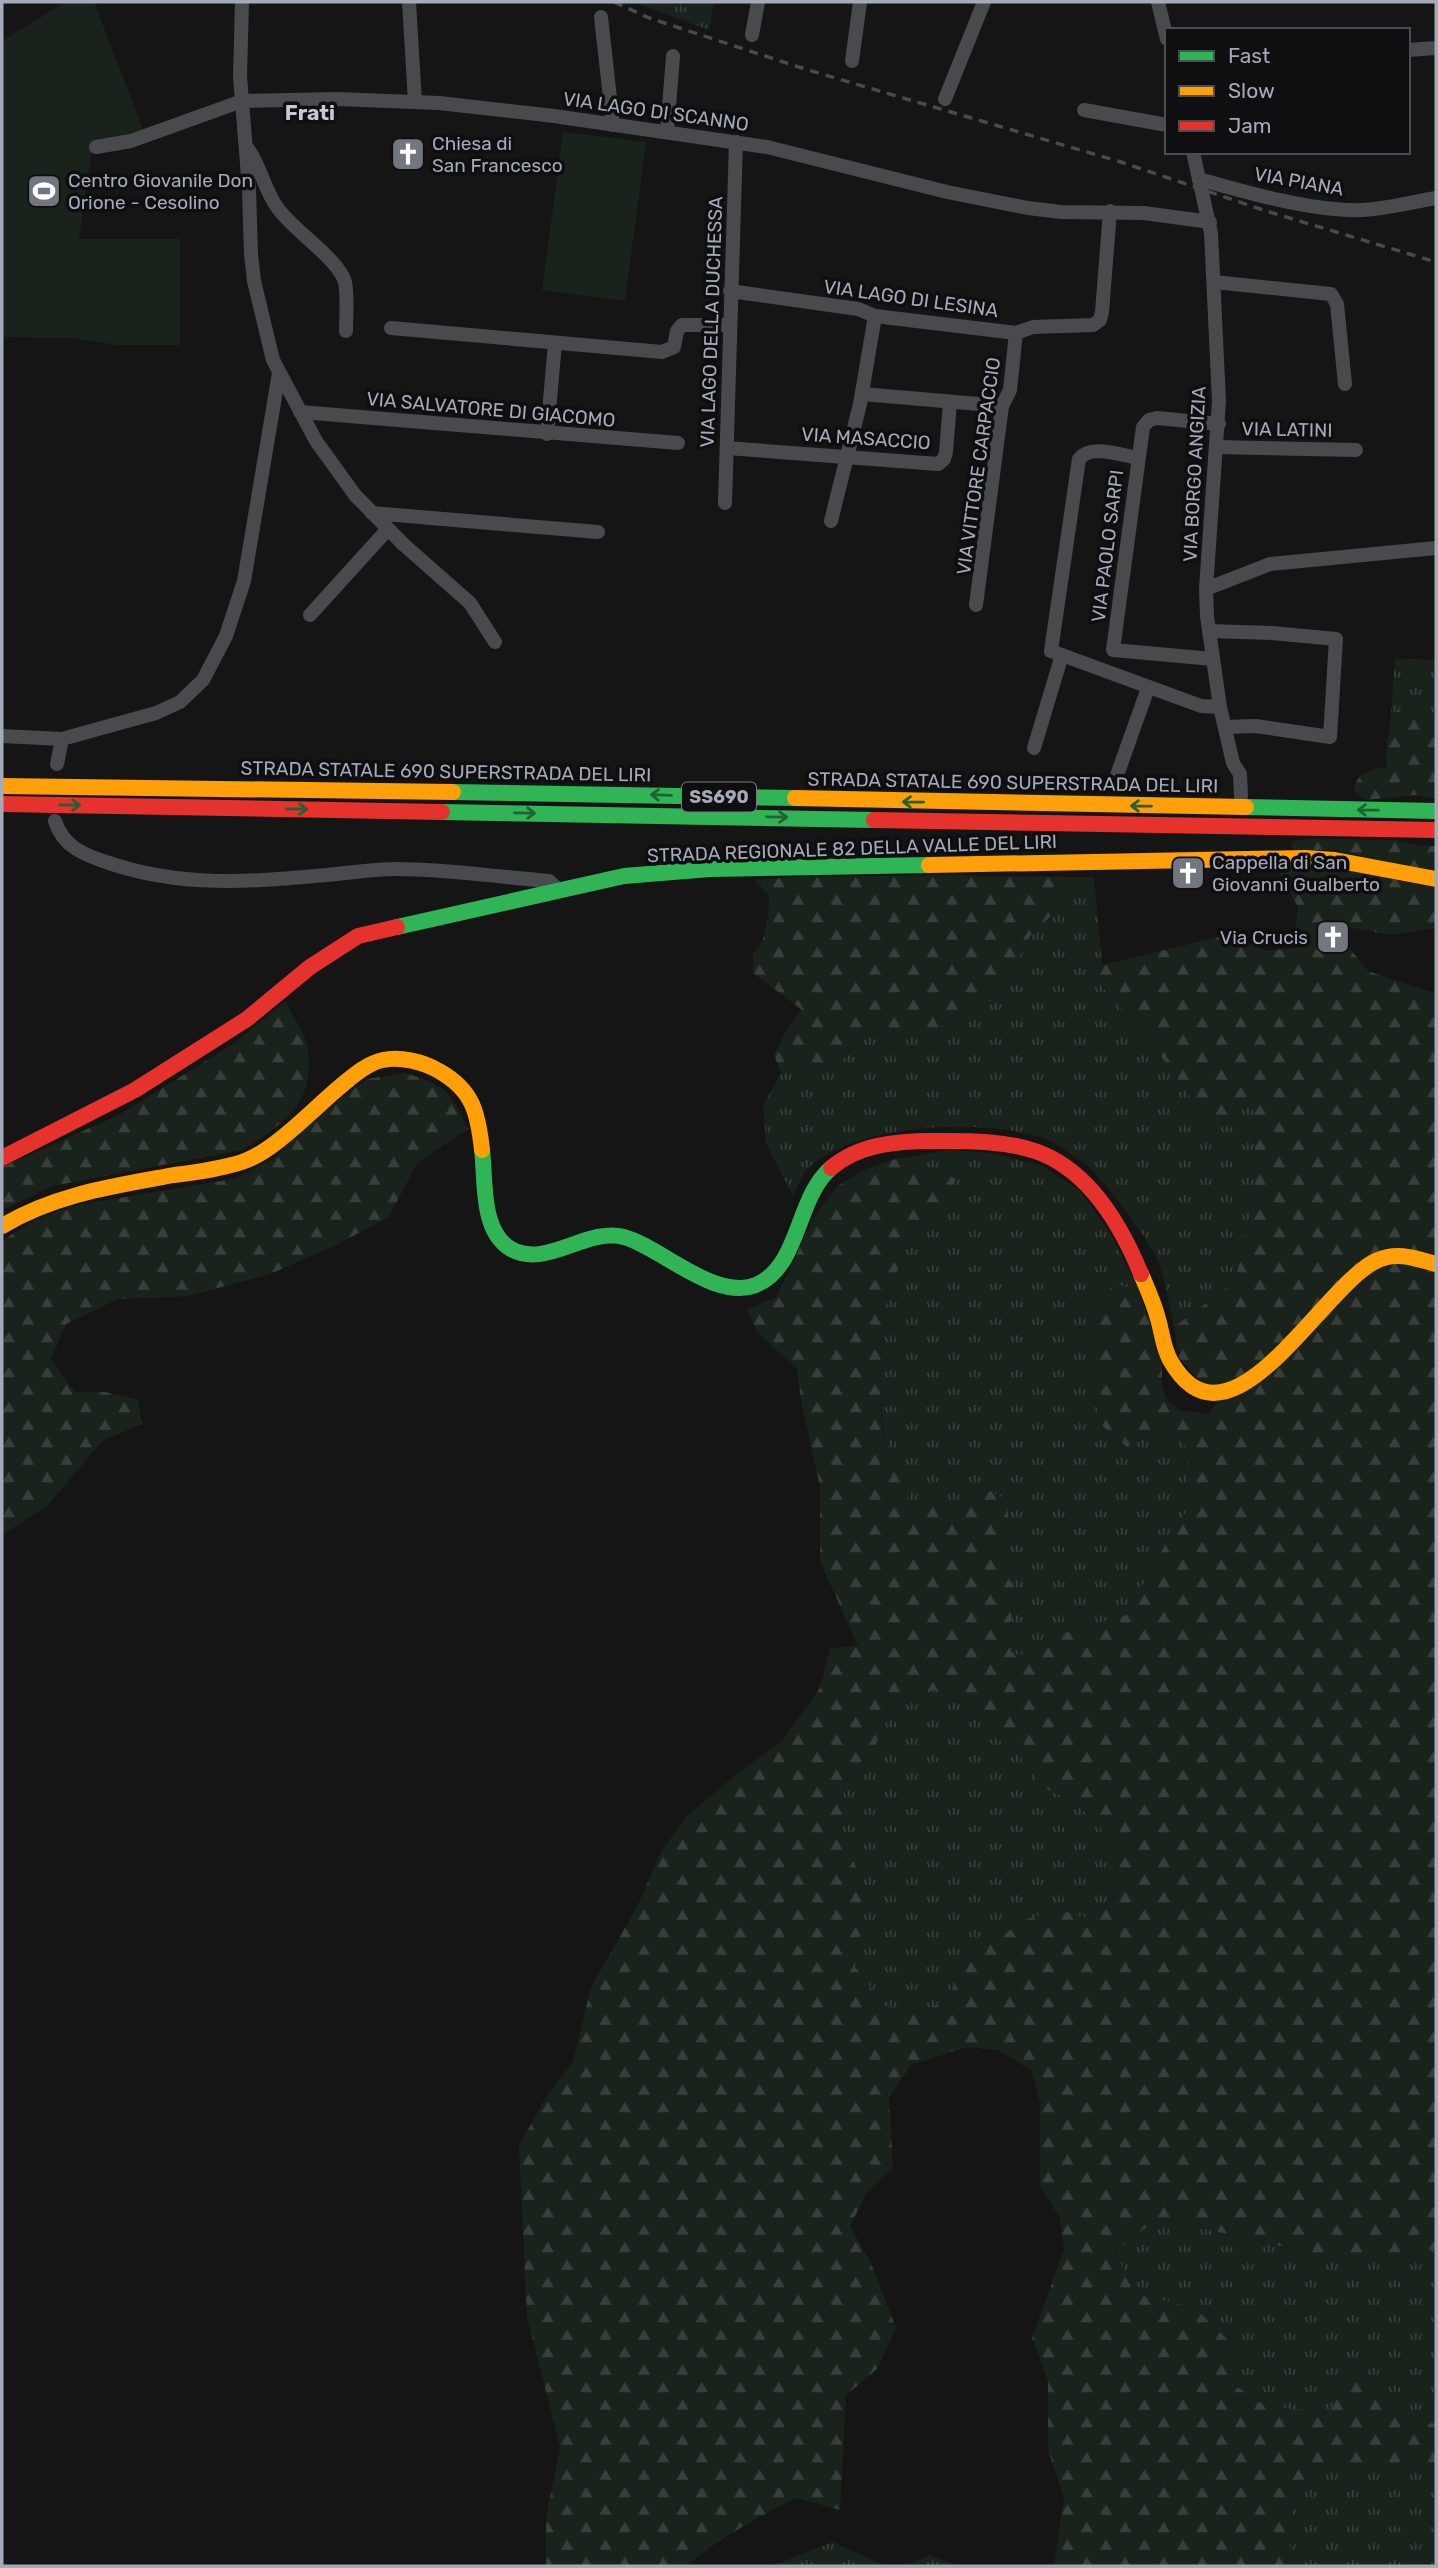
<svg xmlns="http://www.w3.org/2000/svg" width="1438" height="2568" viewBox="0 0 1438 2568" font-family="Rubik,sans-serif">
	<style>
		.grass { fill: url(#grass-tufts) }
		.forest { fill: url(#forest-firs); fill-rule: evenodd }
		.pitch { fill: #1a221c }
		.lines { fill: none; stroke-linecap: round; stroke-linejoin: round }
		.street { stroke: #484a4e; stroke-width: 14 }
		.fast { stroke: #30b455; stroke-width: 16 }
		.slow { stroke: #ff9f0a; stroke-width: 16 }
		.jam { stroke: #e5322d; stroke-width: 16 }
		.rail { stroke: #484a4d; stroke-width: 3.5; stroke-dasharray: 9 7; stroke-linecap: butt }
		.oneway { stroke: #206233 }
		.labels { text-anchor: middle; stroke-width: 7; stroke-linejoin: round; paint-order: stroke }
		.shield { fill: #0f0f11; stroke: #777c86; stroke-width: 2 }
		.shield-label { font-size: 18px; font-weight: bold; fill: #a4aab8 }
		.street-label { font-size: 19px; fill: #a4aab8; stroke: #0f0f11 }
		.poi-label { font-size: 19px; fill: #a4aab8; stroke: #0f0f11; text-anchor: start }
		.neighbourhood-label { font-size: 21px; font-weight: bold; fill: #c5c9d3; stroke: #0f0f11 }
	</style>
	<defs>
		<pattern id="grass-tufts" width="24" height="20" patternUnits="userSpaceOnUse" patternTransform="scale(1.75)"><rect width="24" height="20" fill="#1a221c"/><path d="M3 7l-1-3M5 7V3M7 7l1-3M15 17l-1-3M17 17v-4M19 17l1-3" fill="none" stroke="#383f3b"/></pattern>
		<pattern id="forest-firs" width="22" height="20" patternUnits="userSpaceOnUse" patternTransform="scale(1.75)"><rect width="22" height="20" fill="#1a221c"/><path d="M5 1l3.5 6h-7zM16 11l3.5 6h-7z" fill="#383f3b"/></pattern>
	</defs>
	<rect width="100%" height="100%" fill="#151515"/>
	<g class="grass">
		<path d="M 634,2 L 714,2 L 709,30 Z"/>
		<path d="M 1395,659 L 1436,660 L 1436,729 L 1415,712 L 1395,711 L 1389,739 Z"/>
		<path d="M 1070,877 L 1094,877 L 1102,965 L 1087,970 L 1144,1033 L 1191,1098 L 1212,1133 L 1251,1096 L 1255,1121 L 1254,1199 L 1235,1283 L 1174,1327 C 1169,1306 1165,1274 1155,1255 C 1143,1232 1107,1184 1088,1166 C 1078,1158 1054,1142 1043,1138 C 982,1118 857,1123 808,1168 C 802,1174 798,1187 793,1196 L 766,1143 L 763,1106 L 781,1073 L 835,1066 L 873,1032 L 924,1035 L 970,1008 L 999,998 L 1030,936 L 1062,905 Z"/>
		<path d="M 950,1150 L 991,1153 L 1041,1165 L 1080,1191 L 1108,1229 L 1139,1289 L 1095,1301 L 1093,1360 L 1098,1422 L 1157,1436 L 1177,1433 L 1183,1441 L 1187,1451 L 1190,1506 L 1166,1543 L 1126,1615 L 1067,1632 L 1028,1654 L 1011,1654 L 1010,1629 L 1015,1590 L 1002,1566 L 1008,1529 L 1008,1502 L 988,1490 L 950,1503 L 911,1508 L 897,1461 L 883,1433 L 880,1383 L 884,1316 L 887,1296 L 911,1238 L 956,1179 L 896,1159 Z"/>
		<path d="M 934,1690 L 962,1703 L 976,1713 L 984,1731 L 1015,1749 L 1043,1788 L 1061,1796 L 1089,1814 L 1113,1843 L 1118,1894 L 1086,1918 L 1056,1909 L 967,1960 L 946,2000 L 923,2011 L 885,2006 L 855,1967 L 865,1906 L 841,1839 L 844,1783 L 874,1748 L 889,1714 L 908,1695 Z"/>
		<path d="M 1158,2218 L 1354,2263 L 1436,2249 L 1436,2424 L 1400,2420 L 1366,2379 L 1342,2384 L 1331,2411 L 1268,2408 L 1236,2386 L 1232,2344 L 1195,2308 L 1135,2294 L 1115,2251 Z"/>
		<path d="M 1337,2455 L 1365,2466 L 1408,2465 L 1436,2476 L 1436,2566 L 1290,2566 L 1290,2522 L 1297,2485 Z"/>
		<path d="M 833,2542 L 885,2566 L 772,2566 Z"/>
		<path d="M 929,2555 L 958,2566 L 904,2566 Z"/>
	</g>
	<g class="forest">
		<path d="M 1399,708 L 1415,712 L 1436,729 L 1436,799 L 1417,795 L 1365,800 L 1354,791 C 1356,772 1371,769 1387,767 C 1384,753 1389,718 1399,708 Z"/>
		<path d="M 1311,839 L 1395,840 L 1421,846 L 1436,846 L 1436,873 L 1336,850 L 1294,850 L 1291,846 L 1294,841 Z"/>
		<path d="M 1273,862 L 1325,865 L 1436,888 L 1436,928 L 1390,935 L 1348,927 L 1343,940 L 1368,971 L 1436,994 L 1436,2249 L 1354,2263 L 1158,2218 L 1115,2252 L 1135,2294 L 1195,2308 L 1232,2344 L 1236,2386 L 1268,2408 L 1331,2411 L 1342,2384 L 1366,2379 L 1400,2420 L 1436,2424 L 1436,2476 L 1408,2465 L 1365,2466 L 1355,2471 L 1337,2455 L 1297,2485 L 1290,2522 L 1290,2566 L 1054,2566 L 1064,2498 L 1048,2450 L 1048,2381 L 1032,2338 L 1064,2250 L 1060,2218 L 1040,2186 L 1040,2103 L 1032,2071 L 998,2050 L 967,2047 L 911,2065 L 889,2098 L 893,2168 L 866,2194 L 850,2226 L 870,2261 L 896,2328 L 877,2369 L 846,2395 L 840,2510 L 796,2498 C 756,2518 720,2538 686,2566 L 546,2566 L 546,2518 L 560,2447 L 527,2317 L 519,2146 L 546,2097 L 573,2062 L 591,1987 L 637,1907 L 661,1852 L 687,1816 L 738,1773 L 782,1741 L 820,1688 L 830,1648 L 858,1646 L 820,1561 L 820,1486 L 802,1406 L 797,1369 L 757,1332 L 747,1309 L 776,1298 L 814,1217 L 837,1186 L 868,1168 L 896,1159 L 957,1179 L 911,1238 L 887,1296 L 884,1316 L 880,1383 L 882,1433 L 897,1461 L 911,1508 L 950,1503 L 988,1490 L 1008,1501 L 1008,1529 L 1002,1566 L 1015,1590 L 1010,1629 L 1011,1654 L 1028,1654 L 1067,1632 L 1126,1615 L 1166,1543 L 1190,1506 L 1187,1451 L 1183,1441 L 1177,1433 L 1157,1436 L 1149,1434 L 1127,1447 L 1098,1422 L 1093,1360 L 1095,1301 L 1115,1285 L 1139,1289 L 1162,1363 L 1162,1387 L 1168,1402 L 1180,1410 L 1207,1414 L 1218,1402 L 1179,1358 L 1174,1327 L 1235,1282 L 1254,1199 L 1255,1121 L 1250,1097 L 1212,1134 L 1191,1098 L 1144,1033 L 1086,969 L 1231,934 L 1265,951 L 1293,948 L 1298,907 ZM 934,1690 L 963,1703 L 976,1713 L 984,1731 L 1015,1749 L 1043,1788 L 1061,1796 L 1089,1814 L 1113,1843 L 1118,1895 L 1086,1918 L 1056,1909 L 1025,1920 L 967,1960 L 947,1999 L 923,2011 L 885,2006 L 855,1967 L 865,1906 L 857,1869 L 841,1839 L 844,1783 L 874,1748 L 889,1714 L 908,1695 Z"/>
		<path d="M 945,875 L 1070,877 L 1062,905 L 1030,936 L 999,998 L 970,1008 L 924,1035 L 873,1032 L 835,1066 L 781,1073 L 774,1055 L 786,1031 L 801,1009 L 753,973 L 753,954 L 763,940 L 768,917 L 769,896 L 755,880 L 792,877 Z"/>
		<path d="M 285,1001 C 292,1015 306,1034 308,1050 C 315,1104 283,1124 242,1150 L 52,1186 L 2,1210 L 2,1167 L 119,1115 L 235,1043 Z"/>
		<path d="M 405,1073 C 446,1086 450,1090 468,1129 L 417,1163 L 389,1217 L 336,1245 L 270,1274 L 188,1296 L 118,1299 L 66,1324 L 51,1359 L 75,1392 L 105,1392 L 138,1400 L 142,1424 L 102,1441 L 47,1506 L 2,1535 L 2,1241 L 32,1221 L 77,1205 L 233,1179 L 274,1158 L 310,1122 L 367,1079 Z"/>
	</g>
	<g class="pitch">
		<path d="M 66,2 L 94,2 L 144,132 L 93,143 L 79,239 L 180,239 L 180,345 L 116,345 L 74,338 L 2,337 L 2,41 Z"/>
		<path d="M 563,132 L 646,142 L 625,301 L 542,290 Z"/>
	</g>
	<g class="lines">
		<g class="street">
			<path d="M 242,2 L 240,76 L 249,189 L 251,254 L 254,281 L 273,360 L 316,441 L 355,495 L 403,544 L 470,603 L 495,642"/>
			<path d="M 409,2 L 415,102"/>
			<path d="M 1158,2 L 1167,39"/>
			<path d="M 601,17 L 613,125"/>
			<path d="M 752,35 L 758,2"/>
			<path d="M 1408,50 L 1436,48"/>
			<path d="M 852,61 L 860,2"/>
			<path d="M 945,99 L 984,2"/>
			<path d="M 1084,110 L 1167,125"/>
			<path d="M 667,132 L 673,56"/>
			<path d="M 96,147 L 131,141 L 242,101 L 337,99 L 439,103 L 554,116 L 767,147 L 947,192 L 1028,208 L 1061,212 L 1144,213 L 1210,222"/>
			<path d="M 248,149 C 261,167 264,189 277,207 C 292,230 338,258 345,282 C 348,297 346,315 346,331"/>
			<path d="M 1193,152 L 1211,233 L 1219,401 L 1206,589 L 1207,616 L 1220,707 L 1233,763 L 1240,774 L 1241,796"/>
			<path d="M 1199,179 C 1245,192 1314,212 1362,210 C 1387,209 1412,202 1436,198"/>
			<path d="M 1214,282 L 1331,294 L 1337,304 L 1345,384"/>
			<path d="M 730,291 L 858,309 L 875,316 L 1016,333 L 1033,327 L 1093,325 L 1100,320 L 1102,312 L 1110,211"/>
			<path d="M 391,328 L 662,352 L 674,347 L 677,331 L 682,325 L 729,325"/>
			<path d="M 862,394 L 1002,406"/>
			<path d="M 300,412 L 678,443"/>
			<path d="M 547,434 L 555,343"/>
			<path d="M 1218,447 L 1356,450"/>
			<path d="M 727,448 L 938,464 L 944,459 L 946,452 L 950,402"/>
			<path d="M 1138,458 C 1121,455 1090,444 1079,459 L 1051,651 L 1201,706 L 1220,707"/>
			<path d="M 725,503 L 736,142"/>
			<path d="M 372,513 L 598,532"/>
			<path d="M 831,521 L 860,404 L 875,316"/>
			<path d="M 1206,589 L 1270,564 L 1436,548"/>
			<path d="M 976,605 L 1002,406 L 1010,390 L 1016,333"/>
			<path d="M 310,615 L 388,529"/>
			<path d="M 1209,631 L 1272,633 L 1336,639 L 1330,737 L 1256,726 L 1225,727"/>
			<path d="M 1213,659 L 1113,650 L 1143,427 L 1149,420 L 1157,418 L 1219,424"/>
			<path d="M 2,736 L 62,739 L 156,713 L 180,702 L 203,680 L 226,636 L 244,581 L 279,373"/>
			<path d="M 1034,748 L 1062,655"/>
			<path d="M 57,764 L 62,739"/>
			<path d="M 1116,778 L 1148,688"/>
			<path d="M 55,821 C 63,846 82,854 106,862 C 181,888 249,882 327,875 C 350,873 373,869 396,869 C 447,869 498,877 549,881 L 559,890"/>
		</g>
		<g class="fast">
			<path d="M 453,792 L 795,798"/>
			<path d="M 1246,807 L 1436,811"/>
			<path d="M 442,812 L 874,820"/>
			<path d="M 397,927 L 624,876 L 710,869 L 929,865"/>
			<path d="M 482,1150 C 486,1180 480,1231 511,1249 C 546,1269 587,1227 624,1237 C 663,1248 718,1305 760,1283 C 800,1262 797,1197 831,1168"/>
		</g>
		<g class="slow">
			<path d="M 2,786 L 453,792"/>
			<path d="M 795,798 L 1246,807"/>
			<path d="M 929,865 L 1305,858 L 1335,860 L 1436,879"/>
			<path d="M 2,1226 C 56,1194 114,1186 174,1175 C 197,1172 220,1169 242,1162 C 274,1152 315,1107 342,1085 C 354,1075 368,1063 383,1060 C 400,1056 424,1062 439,1071 C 473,1090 478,1113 482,1150"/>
			<path d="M 1141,1274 C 1147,1288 1154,1303 1158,1319 C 1162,1332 1163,1347 1170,1360 C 1230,1466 1323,1283 1378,1260 C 1398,1251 1417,1259 1436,1264"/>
		</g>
		<g class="jam">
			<path d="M 2,804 L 442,812"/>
			<path d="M 874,820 L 1436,830"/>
			<path d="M 2,1158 L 135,1090 L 247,1019 L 310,967 L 358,936 L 397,927"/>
			<path d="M 831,1168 C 859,1144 897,1141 933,1141 C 966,1141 1002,1140 1035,1151 C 1088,1169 1121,1225 1141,1274"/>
		</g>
		<path class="rail" d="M 614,2 L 649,18 L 808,70 L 1121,162 L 1263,210 L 1436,262"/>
	</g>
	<defs><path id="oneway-shaft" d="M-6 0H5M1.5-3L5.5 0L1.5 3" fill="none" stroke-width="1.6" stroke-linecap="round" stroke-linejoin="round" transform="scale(1.75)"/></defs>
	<g class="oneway">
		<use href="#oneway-shaft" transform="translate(661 795) rotate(-178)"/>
		<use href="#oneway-shaft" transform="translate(913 802) rotate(-179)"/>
		<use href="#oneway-shaft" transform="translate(70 805) rotate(1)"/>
		<use href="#oneway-shaft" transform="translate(1141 806) rotate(-179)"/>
		<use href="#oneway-shaft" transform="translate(297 809) rotate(1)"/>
		<use href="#oneway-shaft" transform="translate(1368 810) rotate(-179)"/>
		<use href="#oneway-shaft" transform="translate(525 813) rotate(1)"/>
		<use href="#oneway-shaft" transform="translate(777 817) rotate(1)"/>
	</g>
	<defs>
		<g id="church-square" transform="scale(1.75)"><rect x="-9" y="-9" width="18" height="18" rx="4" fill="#72767f" stroke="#0f0f11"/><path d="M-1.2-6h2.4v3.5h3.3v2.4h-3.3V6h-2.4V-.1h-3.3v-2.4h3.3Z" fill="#fff"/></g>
		<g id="stadium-square" transform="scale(1.75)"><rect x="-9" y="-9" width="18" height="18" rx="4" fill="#72767f" stroke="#0f0f11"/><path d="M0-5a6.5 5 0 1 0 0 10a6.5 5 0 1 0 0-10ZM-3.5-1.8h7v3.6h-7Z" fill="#fff"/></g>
	</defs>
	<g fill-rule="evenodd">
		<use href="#church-square" x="408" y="154"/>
		<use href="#stadium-square" x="44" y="191"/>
		<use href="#church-square" x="1188" y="873"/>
		<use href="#church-square" x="1333" y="937"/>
	</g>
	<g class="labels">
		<rect class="shield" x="682" y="782.5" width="74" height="29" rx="5"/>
		<g class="shield-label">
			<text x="719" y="803">SS690</text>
		</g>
		<g class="street-label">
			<text transform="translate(656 111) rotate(8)" y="7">VIA LAGO DI SCANNO</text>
			<text transform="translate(1299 181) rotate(10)" y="7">VIA PIANA</text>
			<text transform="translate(911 298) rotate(8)" y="7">VIA LAGO DI LESINA</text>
			<text transform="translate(711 322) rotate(-88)" y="7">VIA LAGO DELLA DUCHESSA</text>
			<text transform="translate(491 409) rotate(5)" y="7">VIA SALVATORE DI GIACOMO</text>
			<text transform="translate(1287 429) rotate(1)" y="7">VIA LATINI</text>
			<text transform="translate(866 438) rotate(4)" y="7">VIA MASACCIO</text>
			<text transform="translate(978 466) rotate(-82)" y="7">VIA VITTORE CARPACCIO</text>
			<text transform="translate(1194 474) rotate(-87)" y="7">VIA BORGO ANGIZIA</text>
			<text transform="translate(1107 546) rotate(-83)" y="7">VIA PAOLO SARPI</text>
			<text transform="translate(446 771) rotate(1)" y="7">STRADA STATALE 690 SUPERSTRADA DEL LIRI</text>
			<text transform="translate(1013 782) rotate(1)" y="7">STRADA STATALE 690 SUPERSTRADA DEL LIRI</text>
			<text transform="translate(852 848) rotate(-2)" y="7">STRADA REGIONALE 82 DELLA VALLE DEL LIRI</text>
		</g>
		<g class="poi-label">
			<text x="432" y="150">Chiesa di<tspan x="432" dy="22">San Francesco</tspan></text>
			<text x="68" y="187">Centro Giovanile Don<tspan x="68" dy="22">Orione - Cesolino</tspan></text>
			<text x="1212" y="869">Cappella di San<tspan x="1212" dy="22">Giovanni Gualberto</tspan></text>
			<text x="1308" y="944" text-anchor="end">Via Crucis</text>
		</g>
		<g class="neighbourhood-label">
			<text x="310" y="120">Frati</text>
		</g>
	</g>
	<rect width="1438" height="2568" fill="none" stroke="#a4aab8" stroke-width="7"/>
	<rect x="1165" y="28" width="245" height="126" fill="#0f0f11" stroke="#4b4d54" stroke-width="2"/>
	<rect x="1179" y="51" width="35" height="10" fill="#30b455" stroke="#4b4d54" stroke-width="2"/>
	<text x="1228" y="63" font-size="21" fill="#a4aab8">Fast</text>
	<rect x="1179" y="86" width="35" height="10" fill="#ff9f0a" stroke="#4b4d54" stroke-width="2"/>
	<text x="1228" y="98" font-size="21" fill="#a4aab8">Slow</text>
	<rect x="1179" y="121" width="35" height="10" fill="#e5322d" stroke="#4b4d54" stroke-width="2"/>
	<text x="1228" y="133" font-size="21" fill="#a4aab8">Jam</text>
</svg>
